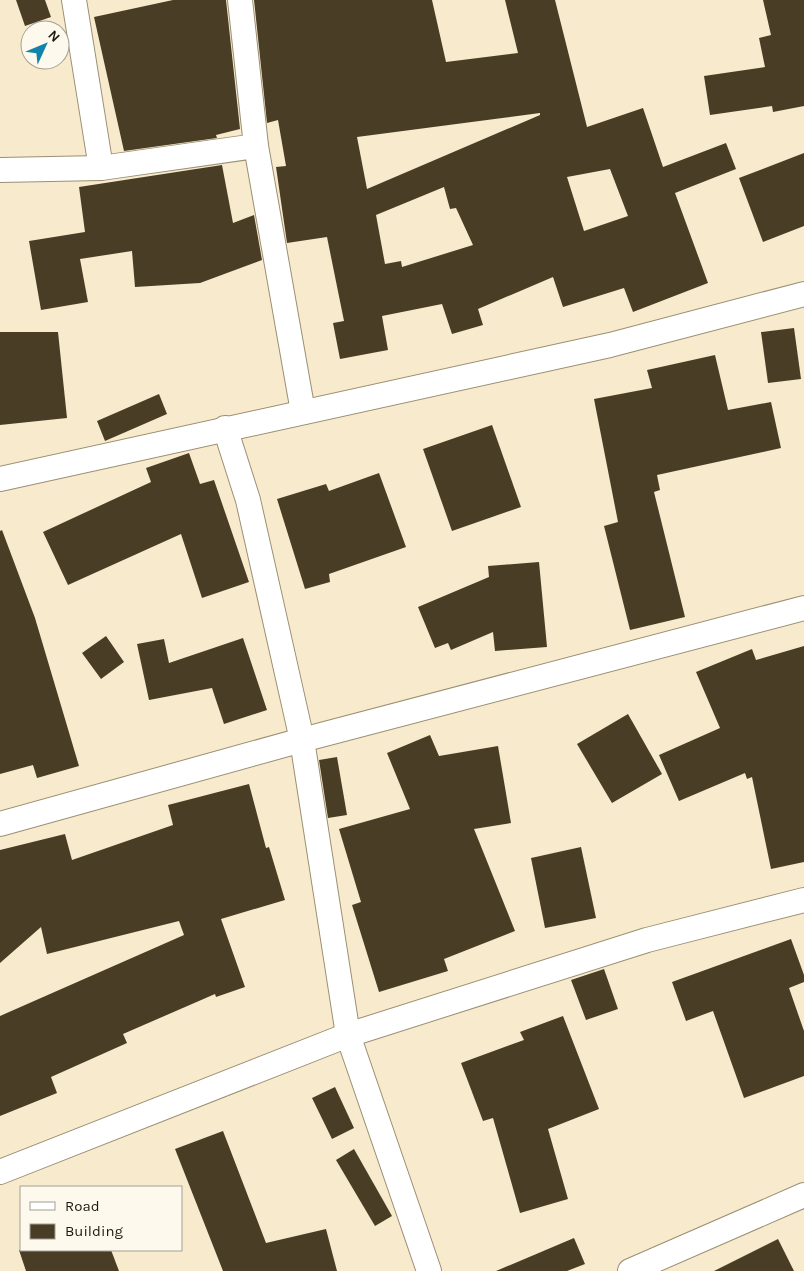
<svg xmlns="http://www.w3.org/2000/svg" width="804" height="1271" viewBox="0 0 804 1271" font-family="Karla,sans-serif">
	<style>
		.building { fill: #493e25; fill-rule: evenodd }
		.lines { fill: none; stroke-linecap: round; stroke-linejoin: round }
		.street-casing { stroke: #9b8f73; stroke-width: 26 }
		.street { stroke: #fff; stroke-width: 24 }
	</style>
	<rect width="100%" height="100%" fill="#f8ebcd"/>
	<g class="building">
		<path d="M 16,0 L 45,0 L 51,17 L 25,26 Z"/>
		<path d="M 173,0 L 226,0 L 240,129 L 216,135 L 217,138 L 124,151 L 94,17 Z"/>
		<path d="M 254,0 L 432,0 L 446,62 L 518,53 L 505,0 L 555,0 L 587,127 L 643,108 L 663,167 L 726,143 L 736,169 L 675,193 L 708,283 L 633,312 L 624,288 L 563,307 L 553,277 L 478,309 L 483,325 L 452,334 L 442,304 L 382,316 L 388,350 L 340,359 L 333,323 L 344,321 L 327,237 L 287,243 L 276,167 L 286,166 L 278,120 L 267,123 ZM 540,113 L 540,115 L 367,189 L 357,137 ZM 610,169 L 628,216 L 584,231 L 567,177 ZM 444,187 L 450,209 L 456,208 L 473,245 L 402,267 L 401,261 L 385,264 L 376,215 Z"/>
		<path d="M 763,0 L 804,0 L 804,106 L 773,112 L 772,106 L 710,115 L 704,76 L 765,67 L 759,38 L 771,35 Z"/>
		<path d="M 804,153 L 804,226 L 763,242 L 739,178 Z"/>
		<path d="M 222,165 L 233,223 L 254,215 L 262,260 L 200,283 L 135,287 L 132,251 L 80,259 L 88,302 L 41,310 L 29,241 L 85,232 L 79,187 Z"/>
		<path d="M 794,328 L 801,379 L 768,383 L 761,332 Z"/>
		<path d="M 0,332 L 58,332 L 67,418 L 0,425 Z"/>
		<path d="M 715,355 L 728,410 L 771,402 L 781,448 L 657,475 L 660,490 L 654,492 L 685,617 L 630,630 L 604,526 L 618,522 L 594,399 L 652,388 L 647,370 Z"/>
		<path d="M 159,394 L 167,414 L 105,441 L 97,421 Z"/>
		<path d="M 492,425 L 521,507 L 452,531 L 423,449 Z"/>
		<path d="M 189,453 L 200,484 L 214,480 L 249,582 L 202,598 L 181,534 L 68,585 L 43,532 L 151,482 L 146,468 Z"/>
		<path d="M 379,473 L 406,547 L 329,574 L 330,582 L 305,589 L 277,499 L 326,484 L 329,491 Z"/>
		<path d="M 2,530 L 35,618 L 79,766 L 37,778 L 33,765 L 0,774 L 0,531 Z"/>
		<path d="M 539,562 L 547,647 L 495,651 L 493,632 L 451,650 L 448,643 L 435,648 L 418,607 L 489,577 L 488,566 Z"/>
		<path d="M 106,636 L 124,662 L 101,679 L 82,653 Z"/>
		<path d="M 243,638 L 267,710 L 224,724 L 212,688 L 149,700 L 137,644 L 164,639 L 169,663 Z"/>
		<path d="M 804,646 L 804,862 L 771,869 L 752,777 L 747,779 L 745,773 L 679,801 L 659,755 L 720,728 L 696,672 L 752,649 L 756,660 Z"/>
		<path d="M 628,714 L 662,774 L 612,803 L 577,744 Z"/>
		<path d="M 430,735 L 439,756 L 498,746 L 511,823 L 474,829 L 515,931 L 444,959 L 448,971 L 379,992 L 352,905 L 361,902 L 339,829 L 410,809 L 387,753 Z"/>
		<path d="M 337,757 L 347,815 L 328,818 L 319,760 Z"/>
		<path d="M 249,784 L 266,848 L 269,847 L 285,900 L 221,919 L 245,987 L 216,997 L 215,994 L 123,1034 L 127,1043 L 51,1077 L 57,1093 L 0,1116 L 0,1016 L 184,935 L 179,921 L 47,954 L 41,927 L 0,963 L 0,850 L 65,834 L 72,860 L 173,825 L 168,805 Z"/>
		<path d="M 581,847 L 596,918 L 545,928 L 531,858 Z"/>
		<path d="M 791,939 L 804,975 L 804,982 L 789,988 L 804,1031 L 804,1076 L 744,1098 L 713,1011 L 686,1021 L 672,982 Z"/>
		<path d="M 604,969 L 618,1009 L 586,1020 L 571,980 Z"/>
		<path d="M 563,1016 L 599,1109 L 548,1129 L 568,1199 L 520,1213 L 493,1118 L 483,1121 L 461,1063 L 524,1040 L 520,1032 Z"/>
		<path d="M 335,1087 L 354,1128 L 332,1139 L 312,1098 Z"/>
		<path d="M 223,1131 L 266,1243 L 326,1229 L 337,1271 L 223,1271 L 175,1149 Z"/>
		<path d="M 354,1149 L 392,1216 L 375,1226 L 336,1160 Z"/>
		<path d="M 574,1238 L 585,1264 L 567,1271 L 496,1271 Z"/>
		<path d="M 778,1239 L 794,1271 L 714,1271 Z"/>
		<path d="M 19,1250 L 111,1250 L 119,1271 L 26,1271 Z"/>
	</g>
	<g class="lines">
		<g class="street-casing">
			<g id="street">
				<path d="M 74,0 L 101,168"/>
				<path d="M 240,0 L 256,146 L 303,412"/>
				<path d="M 0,170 L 101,168 L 256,146"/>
				<path d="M 225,428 L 248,500 L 302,740 L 348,1035 L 429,1271"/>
				<path d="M 0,479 L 610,345 L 804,294"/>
				<path d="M 0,824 L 302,740 L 804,608"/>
				<path d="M 0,1172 L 348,1035 L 647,940 L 804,900"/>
				<path d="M 630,1271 L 804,1195"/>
			</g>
		</g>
		<use href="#street" class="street"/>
	</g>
	<rect x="20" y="1186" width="162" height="65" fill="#fef9ed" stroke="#a49f94"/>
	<rect x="30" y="1202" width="25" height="8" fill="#ffffff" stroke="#a49f94"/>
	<text x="65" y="1211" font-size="15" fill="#1e190e">Road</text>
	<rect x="30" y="1224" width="25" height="15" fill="#493e25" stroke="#a49f94"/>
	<text x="65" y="1236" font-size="15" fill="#1e190e">Building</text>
	<g transform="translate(45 45) rotate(46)"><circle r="24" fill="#fef9ed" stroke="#a49f94"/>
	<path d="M0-4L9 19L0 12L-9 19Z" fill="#1084aa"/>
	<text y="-8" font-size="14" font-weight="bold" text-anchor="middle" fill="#1e190e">N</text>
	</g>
</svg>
